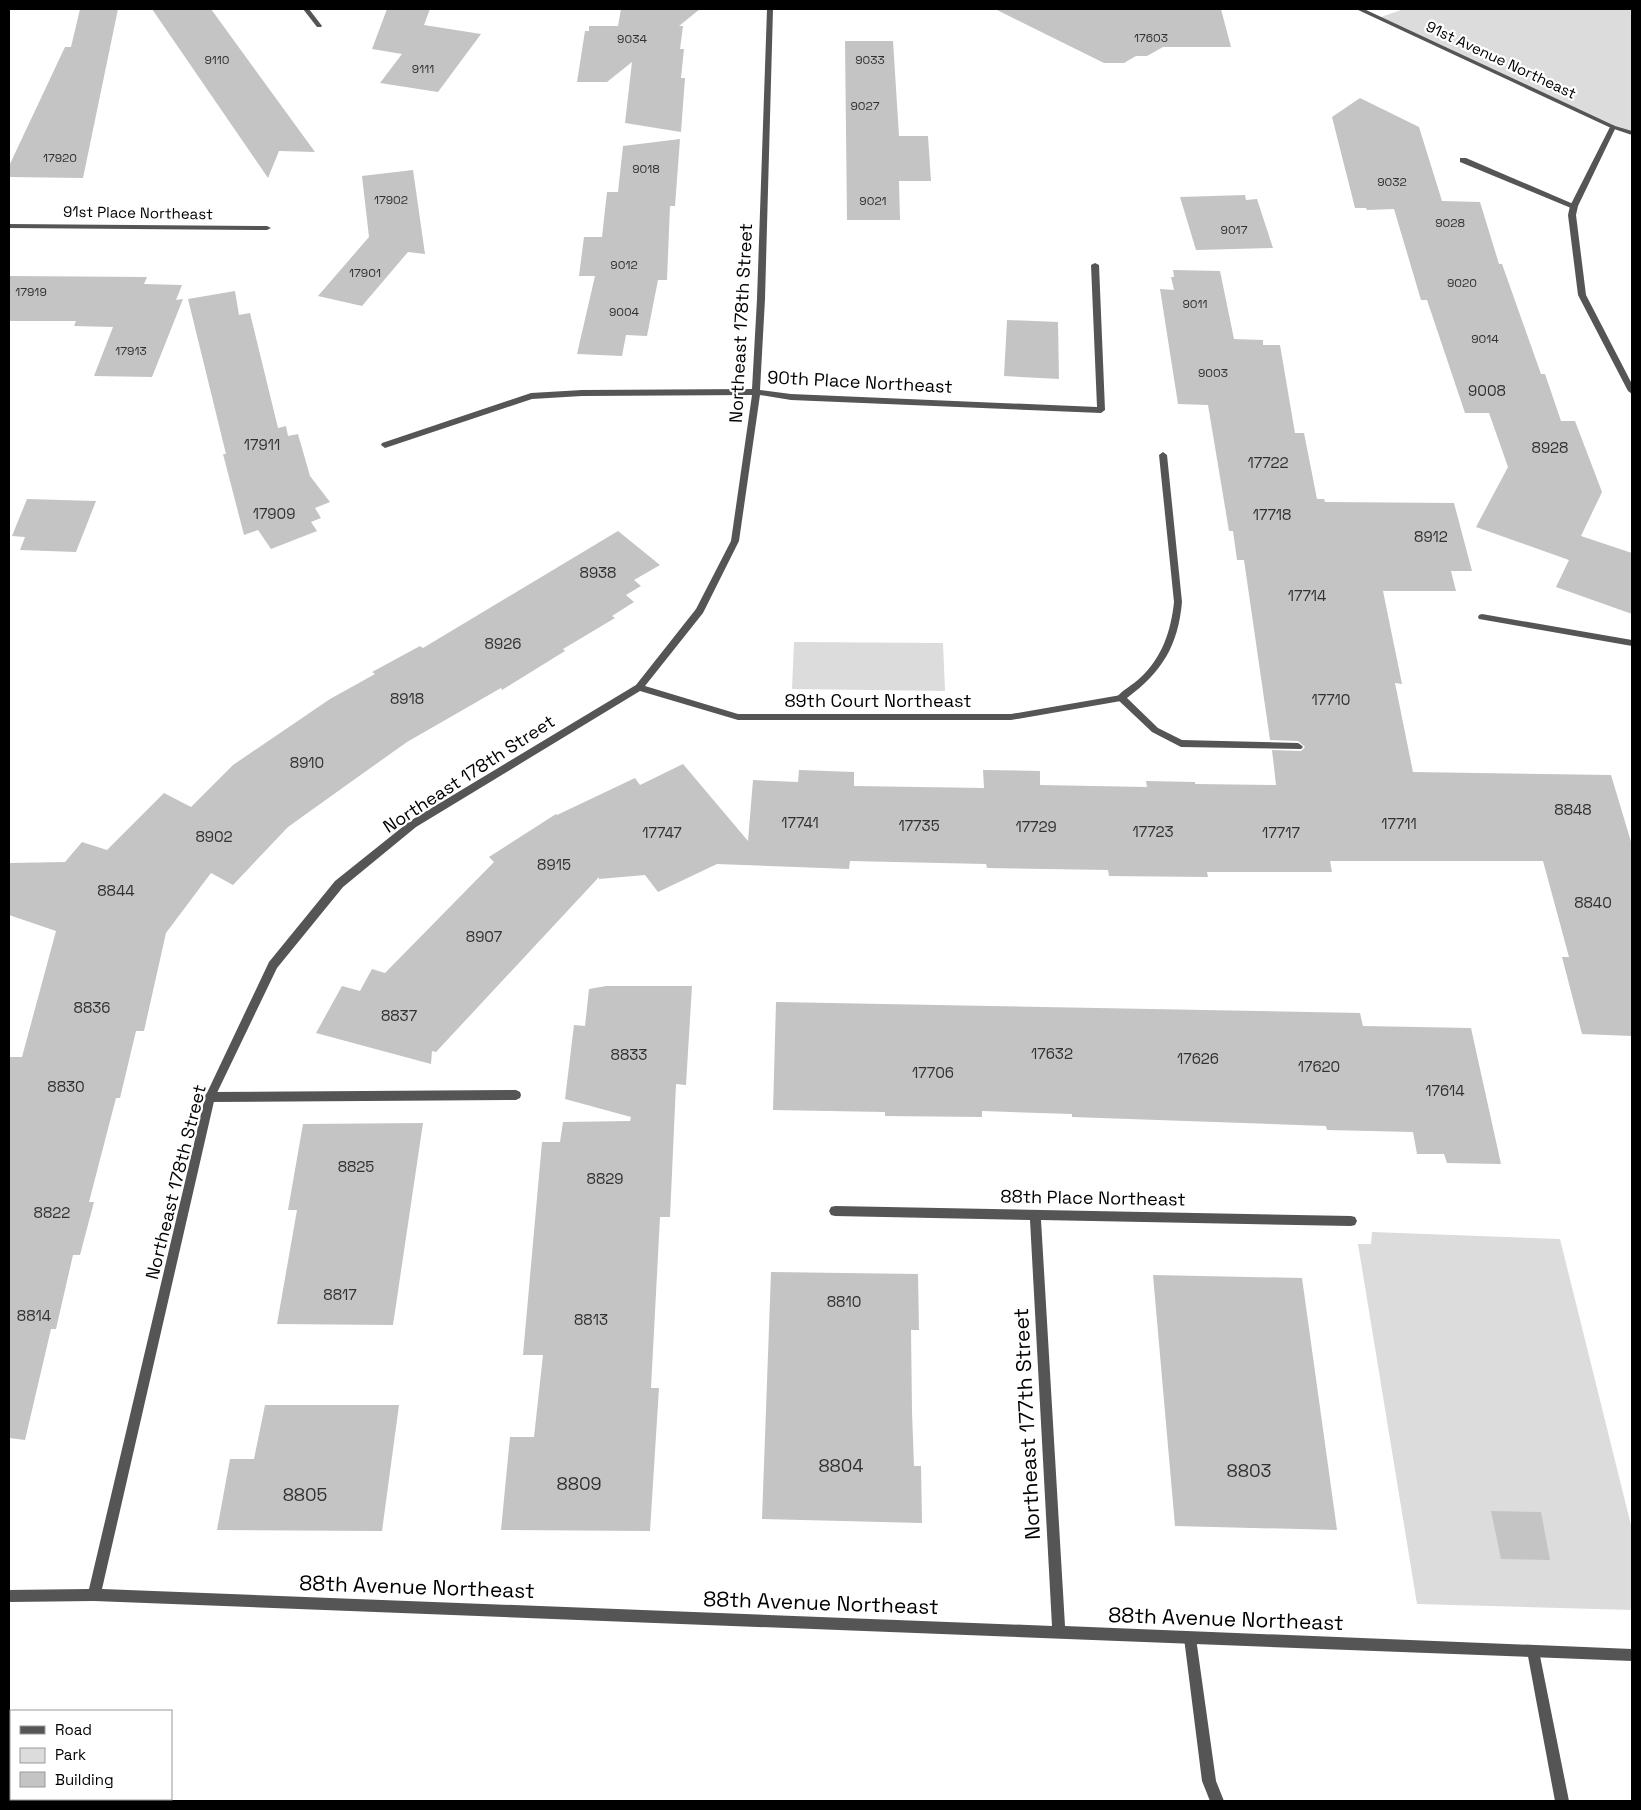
<svg xmlns="http://www.w3.org/2000/svg" width="1641" height="1810" viewBox="0 0 1641 1810" font-family="'Space Grotesk',sans-serif">
	<style>
		.green { fill: #dcdcdc }
		.building { fill: #c4c4c4 }
		.lines { fill: none; stroke-linecap: round; stroke-linejoin: round }
		.service { fill: #555; fill-rule: evenodd }
		.minor { fill: #555; fill-rule: evenodd }
		.tertiary { fill: #555; fill-rule: evenodd }
		.labels { text-anchor: middle; stroke-width: 4.5; stroke-linejoin: round; paint-order: stroke }
		.far-number-label { font-size: 12px; fill: #313131 }
		.far-street-label { font-size: 15px; fill: #000; stroke: #fff }
		.number-label { font-size: 15px; fill: #313131 }
		.street-label { font-size: 18px; fill: #000; stroke: #fff }
		.near-number-label { font-size: 18px; fill: #313131 }
		.near-street-label { font-size: 21px; fill: #000; stroke: #fff }
	</style>
	<rect width="100%" height="100%" fill="#fff"/>
	<g class="green">
		<path d="M 1404,9 L 1632,9 L 1632,133 L 1613,127 L 1378,18 Z"/>
		<path d="M 794,642 L 943,643 L 945,691 L 792,689 Z"/>
		<path d="M 1372,1232 L 1560,1239 L 1632,1529 L 1632,1610 L 1417,1604 L 1358,1244 L 1371,1244 Z"/>
	</g>
	<g class="building">
		<path d="M 80,9 L 118,9 L 83,178 L 9,177 L 9,166 L 65,47 L 71,47 Z"/>
		<path d="M 152,9 L 211,9 L 315,152 L 279,151 L 268,178 Z"/>
		<path d="M 387,9 L 430,9 L 424,25 L 481,34 L 438,92 L 380,83 L 402,54 L 372,49 Z"/>
		<path d="M 621,9 L 700,9 L 679,26 L 683,26 L 680,49 L 684,49 L 681,78 L 685,78 L 681,132 L 625,123 L 632,62 L 607,82 L 577,82 L 585,31 L 589,31 L 589,26 L 618,26 Z"/>
		<path d="M 995,9 L 1221,9 L 1231,47 L 1163,47 L 1147,56 L 1136,56 L 1124,63 L 1104,63 Z"/>
		<path d="M 845,41 L 893,41 L 899,136 L 928,136 L 931,181 L 899,181 L 900,220 L 847,220 Z"/>
		<path d="M 1360,98 L 1419,127 L 1442,201 L 1480,202 L 1499,264 L 1502,264 L 1541,374 L 1545,374 L 1561,421 L 1575,421 L 1602,492 L 1581,536 L 1632,553 L 1632,614 L 1556,587 L 1569,560 L 1476,527 L 1508,467 L 1489,413 L 1465,413 L 1427,300 L 1421,300 L 1394,209 L 1367,210 L 1366,208 L 1355,208 L 1332,117 Z"/>
		<path d="M 680,139 L 675,206 L 670,206 L 667,280 L 658,280 L 647,336 L 626,335 L 622,356 L 577,354 L 595,276 L 579,276 L 584,237 L 602,237 L 607,192 L 618,192 L 623,146 Z"/>
		<path d="M 413,170 L 425,254 L 408,252 L 362,306 L 318,296 L 369,237 L 362,176 Z"/>
		<path d="M 1245,195 L 1246,200 L 1257,199 L 1273,248 L 1196,250 L 1180,197 Z"/>
		<path d="M 1173,270 L 1220,271 L 1234,339 L 1263,340 L 1263,345 L 1280,345 L 1295,433 L 1304,433 L 1317,499 L 1324,499 L 1325,502 L 1454,503 L 1472,571 L 1451,571 L 1456,591 L 1383,591 L 1402,684 L 1395,683 L 1413,772 L 1611,775 L 1632,845 L 1632,1036 L 1582,1034 L 1562,957 L 1569,957 L 1543,861 L 1330,861 L 1332,872 L 1207,872 L 1208,877 L 1109,876 L 1108,870 L 987,868 L 986,864 L 850,861 L 849,869 L 717,864 L 658,892 L 645,875 L 599,879 L 599,877 L 436,1052 L 432,1051 L 431,1064 L 316,1033 L 342,986 L 360,991 L 372,969 L 385,973 L 494,862 L 489,857 L 556,814 L 557,815 L 635,778 L 640,785 L 683,764 L 748,841 L 753,780 L 798,782 L 799,770 L 854,772 L 854,786 L 984,788 L 983,770 L 1040,771 L 1040,785 L 1147,787 L 1146,781 L 1195,782 L 1195,784 L 1276,785 L 1272,750 L 1301,751 L 1305,747 L 1298,741 L 1270,740 L 1244,560 L 1237,560 L 1233,531 L 1229,531 L 1208,405 L 1178,404 L 1160,289 L 1174,290 L 1171,277 L 1174,277 Z"/>
		<path d="M 9,276 L 147,277 L 144,284 L 182,285 L 176,300 L 183,299 L 152,377 L 94,376 L 113,327 L 74,326 L 76,321 L 9,321 Z"/>
		<path d="M 235,291 L 239,315 L 250,313 L 278,428 L 286,426 L 288,436 L 298,434 L 310,476 L 330,502 L 315,508 L 321,518 L 311,522 L 317,531 L 271,549 L 258,530 L 244,535 L 223,454 L 226,454 L 188,299 Z"/>
		<path d="M 1007,320 L 1058,322 L 1059,379 L 1004,376 Z"/>
		<path d="M 27,499 L 96,501 L 76,552 L 20,550 L 25,537 L 12,536 Z"/>
		<path d="M 618,531 L 660,565 L 634,580 L 641,586 L 626,595 L 634,602 L 612,616 L 615,618 L 563,649 L 565,651 L 502,690 L 501,688 L 407,742 L 355,779 L 288,827 L 233,885 L 211,873 L 166,933 L 144,1031 L 136,1031 L 120,1098 L 116,1098 L 89,1202 L 94,1202 L 80,1255 L 73,1255 L 56,1329 L 51,1329 L 25,1440 L 9,1438 L 9,1057 L 22,1057 L 56,931 L 9,915 L 9,863 L 65,862 L 82,842 L 107,850 L 164,793 L 191,807 L 233,765 L 330,699 L 375,674 L 372,672 L 420,646 L 423,648 Z"/>
		<path d="M 606,986 L 692,986 L 686,1085 L 676,1084 L 670,1217 L 660,1217 L 651,1388 L 659,1388 L 650,1531 L 501,1530 L 510,1437 L 534,1437 L 543,1355 L 523,1355 L 542,1142 L 560,1142 L 563,1122 L 630,1121 L 631,1117 L 565,1099 L 574,1025 L 585,1026 L 589,989 Z"/>
		<path d="M 776,1002 L 1360,1013 L 1363,1026 L 1471,1028 L 1501,1164 L 1447,1163 L 1444,1154 L 1417,1154 L 1413,1132 L 1327,1130 L 1326,1126 L 1072,1117 L 1072,1114 L 982,1111 L 982,1117 L 885,1116 L 885,1112 L 773,1110 Z"/>
		<path d="M 423,1123 L 393,1325 L 277,1324 L 297,1210 L 288,1210 L 303,1124 Z"/>
		<path d="M 771,1272 L 918,1274 L 919,1330 L 911,1330 L 912,1412 L 914,1466 L 921,1466 L 922,1523 L 762,1519 Z"/>
		<path d="M 1153,1275 L 1302,1278 L 1337,1530 L 1175,1526 Z"/>
		<path d="M 265,1405 L 399,1405 L 382,1531 L 217,1530 L 230,1459 L 254,1459 Z"/>
		<path d="M 1491,1511 L 1541,1512 L 1550,1560 L 1501,1559 Z"/>
	</g>
	<g class="lines">
		<g class="service">
			<path d="M 1460,158 L 1466,158 L 1578,206 L 1571,208 L 1460,162 Z"/>
			<path d="M 1163,452 L 1167,455 L 1182,602 C 1178,646 1162,672 1127,698 L 1158,728 L 1182,740 L 1298,743 L 1301,745 L 1303,747 L 1301,749 L 1181,747 L 1152,732 L 1116,698 C 1122,690 1133,685 1140,678 C 1162,658 1171,631 1174,602 L 1159,455 Z"/>
			<path d="M 1482,614 L 1632,640 L 1632,646 L 1479,619 L 1478,617 L 1479,615 Z"/>
			<path d="M 516,1090 L 520,1092 L 521,1095 L 520,1098 L 516,1100 L 210,1102 L 206,1100 L 205,1097 L 206,1094 L 210,1092 Z"/>
			<path d="M 1190,1632 L 1195,1633 L 1196,1638 L 1216,1781 L 1224,1801 L 1210,1801 L 1202,1781 L 1184,1638 L 1185,1633 Z"/>
			<path d="M 1533,1645 L 1538,1646 L 1569,1801 L 1555,1801 L 1527,1651 L 1528,1646 Z"/>
		</g>
		<g class="minor">
			<path d="M 303,9 L 309,9 L 322,26 L 321,27 L 317,27 Z"/>
			<path d="M 767,9 L 773,9 L 765,299 L 760,390 L 791,394 L 1097,407 L 1091,265 L 1095,263 L 1099,265 L 1105,410 L 1101,413 L 791,400 L 760,395 L 739,541 L 703,613 L 645,686 L 738,714 L 1011,714 L 1121,695 L 1126,698 L 1121,701 L 1011,720 L 738,720 L 640,691 L 416,827 L 343,887 L 277,968 L 215,1097 L 102,1589 L 1052,1626 L 1030,1220 L 835,1216 L 831,1215 L 829,1211 L 831,1207 L 835,1206 L 1351,1216 L 1355,1217 L 1357,1221 L 1355,1225 L 1351,1226 L 1041,1220 L 1065,1626 L 1632,1649 L 1632,1661 L 94,1601 L 9,1602 L 9,1590 L 89,1589 L 205,1097 L 269,962 L 335,881 L 410,821 L 636,685 L 696,609 L 731,541 L 752,395 L 582,396 L 532,399 L 385,448 L 381,445 L 382,443 L 531,393 L 582,390 L 752,389 L 757,299 Z"/>
			<path d="M 1613,125 L 1616,127 L 1578,206 L 1576,215 L 1586,295 L 1632,384 L 1632,394 L 1628,391 L 1578,295 L 1568,215 L 1570,206 L 1610,127 Z"/>
			<path d="M 9,224 L 267,226 L 271,228 L 267,230 L 9,228 Z"/>
		</g>
		<path class="tertiary" d="M 1356,9 L 1364,9 L 1615,126 L 1632,131 L 1632,135 L 1611,128 Z"/>
	</g>
	<g class="labels">
		<g class="far-number-label">
			<text x="1151" y="42">17603</text>
			<text x="632" y="43">9034</text>
			<text x="217" y="64">9110</text>
			<text x="870" y="64">9033</text>
			<text x="423" y="73">9111</text>
			<text x="865" y="110">9027</text>
			<text x="60" y="162">17920</text>
			<text x="646" y="173">9018</text>
			<text x="1392" y="186">9032</text>
			<text x="391" y="204">17902</text>
			<text x="873" y="205">9021</text>
			<text x="1450" y="227">9028</text>
			<text x="1234" y="234">9017</text>
			<text x="624" y="269">9012</text>
			<text x="365" y="277">17901</text>
			<text x="1462" y="287">9020</text>
			<text x="31" y="296">17919</text>
			<text x="1195" y="308">9011</text>
			<text x="624" y="316">9004</text>
			<text x="1485" y="343">9014</text>
			<text x="131" y="355">17913</text>
			<text x="1213" y="377">9003</text>
		</g>
		<g class="far-street-label">
			<text transform="translate(1501 60) rotate(25)" y="5">91st Avenue Northeast</text>
			<text transform="translate(138 213) rotate(1)" y="5">91st Place Northeast</text>
		</g>
		<g class="number-label">
			<text x="1487" y="396">9008</text>
			<text x="262" y="450">17911</text>
			<text x="1550" y="453">8928</text>
			<text x="1268" y="468">17722</text>
			<text x="274" y="519">17909</text>
			<text x="1272" y="520">17718</text>
			<text x="1431" y="542">8912</text>
			<text x="598" y="578">8938</text>
			<text x="1307" y="601">17714</text>
			<text x="503" y="649">8926</text>
			<text x="407" y="704">8918</text>
			<text x="1331" y="705">17710</text>
			<text x="307" y="768">8910</text>
			<text x="1573" y="815">8848</text>
			<text x="800" y="828">17741</text>
			<text x="1399" y="829">17711</text>
			<text x="919" y="831">17735</text>
			<text x="1036" y="832">17729</text>
			<text x="1153" y="837">17723</text>
			<text x="662" y="838">17747</text>
			<text x="1281" y="838">17717</text>
			<text x="214" y="842">8902</text>
			<text x="554" y="870">8915</text>
			<text x="116" y="896">8844</text>
			<text x="1593" y="908">8840</text>
			<text x="484" y="942">8907</text>
			<text x="92" y="1013">8836</text>
			<text x="399" y="1021">8837</text>
			<text x="1052" y="1059">17632</text>
			<text x="629" y="1060">8833</text>
			<text x="1198" y="1064">17626</text>
			<text x="1319" y="1072">17620</text>
			<text x="933" y="1078">17706</text>
			<text x="66" y="1092">8830</text>
			<text x="1445" y="1096">17614</text>
			<text x="356" y="1172">8825</text>
			<text x="605" y="1184">8829</text>
			<text x="52" y="1218">8822</text>
			<text x="340" y="1300">8817</text>
			<text x="844" y="1307">8810</text>
			<text x="34" y="1321">8814</text>
			<text x="591" y="1325">8813</text>
		</g>
		<g class="street-label">
			<text transform="translate(741 323) rotate(-87)" y="6">Northeast 178th Street</text>
			<text transform="translate(860 382) rotate(3)" y="6">90th Place Northeast</text>
			<text x="878" y="707">89th Court Northeast</text>
			<text transform="translate(469 774) rotate(-33)" y="6">Northeast 178th Street</text>
			<text transform="translate(176 1182) rotate(-76)" y="6">Northeast 178th Street</text>
			<text transform="translate(1093 1198) rotate(1)" y="6">88th Place Northeast</text>
		</g>
		<g class="near-number-label">
			<text x="841" y="1472">8804</text>
			<text x="1249" y="1477">8803</text>
			<text x="579" y="1490">8809</text>
			<text x="305" y="1501">8805</text>
		</g>
		<g class="near-street-label">
			<text transform="translate(1027 1424) rotate(-93)" y="7">Northeast 177th Street</text>
			<text transform="translate(417 1587) rotate(2)" y="7">88th Avenue Northeast</text>
			<text transform="translate(821 1603) rotate(2)" y="7">88th Avenue Northeast</text>
			<text transform="translate(1226 1619) rotate(2)" y="7">88th Avenue Northeast</text>
		</g>
	</g>
	<rect width="1641" height="1810" fill="none" stroke="#000000" stroke-width="20"/>
	<rect x="10" y="1710" width="162" height="90" fill="#ffffff" stroke="#999999"/>
	<rect x="20" y="1726" width="25" height="8" fill="#555555" stroke="#999999"/>
	<text x="55" y="1735" font-size="15" fill="#000000">Road</text>
	<rect x="20" y="1748" width="25" height="15" fill="#dcdcdc" stroke="#999999"/>
	<text x="55" y="1760" font-size="15" fill="#000000">Park</text>
	<rect x="20" y="1772" width="25" height="15" fill="#c4c4c4" stroke="#999999"/>
	<text x="55" y="1785" font-size="15" fill="#000000">Building</text>
</svg>
